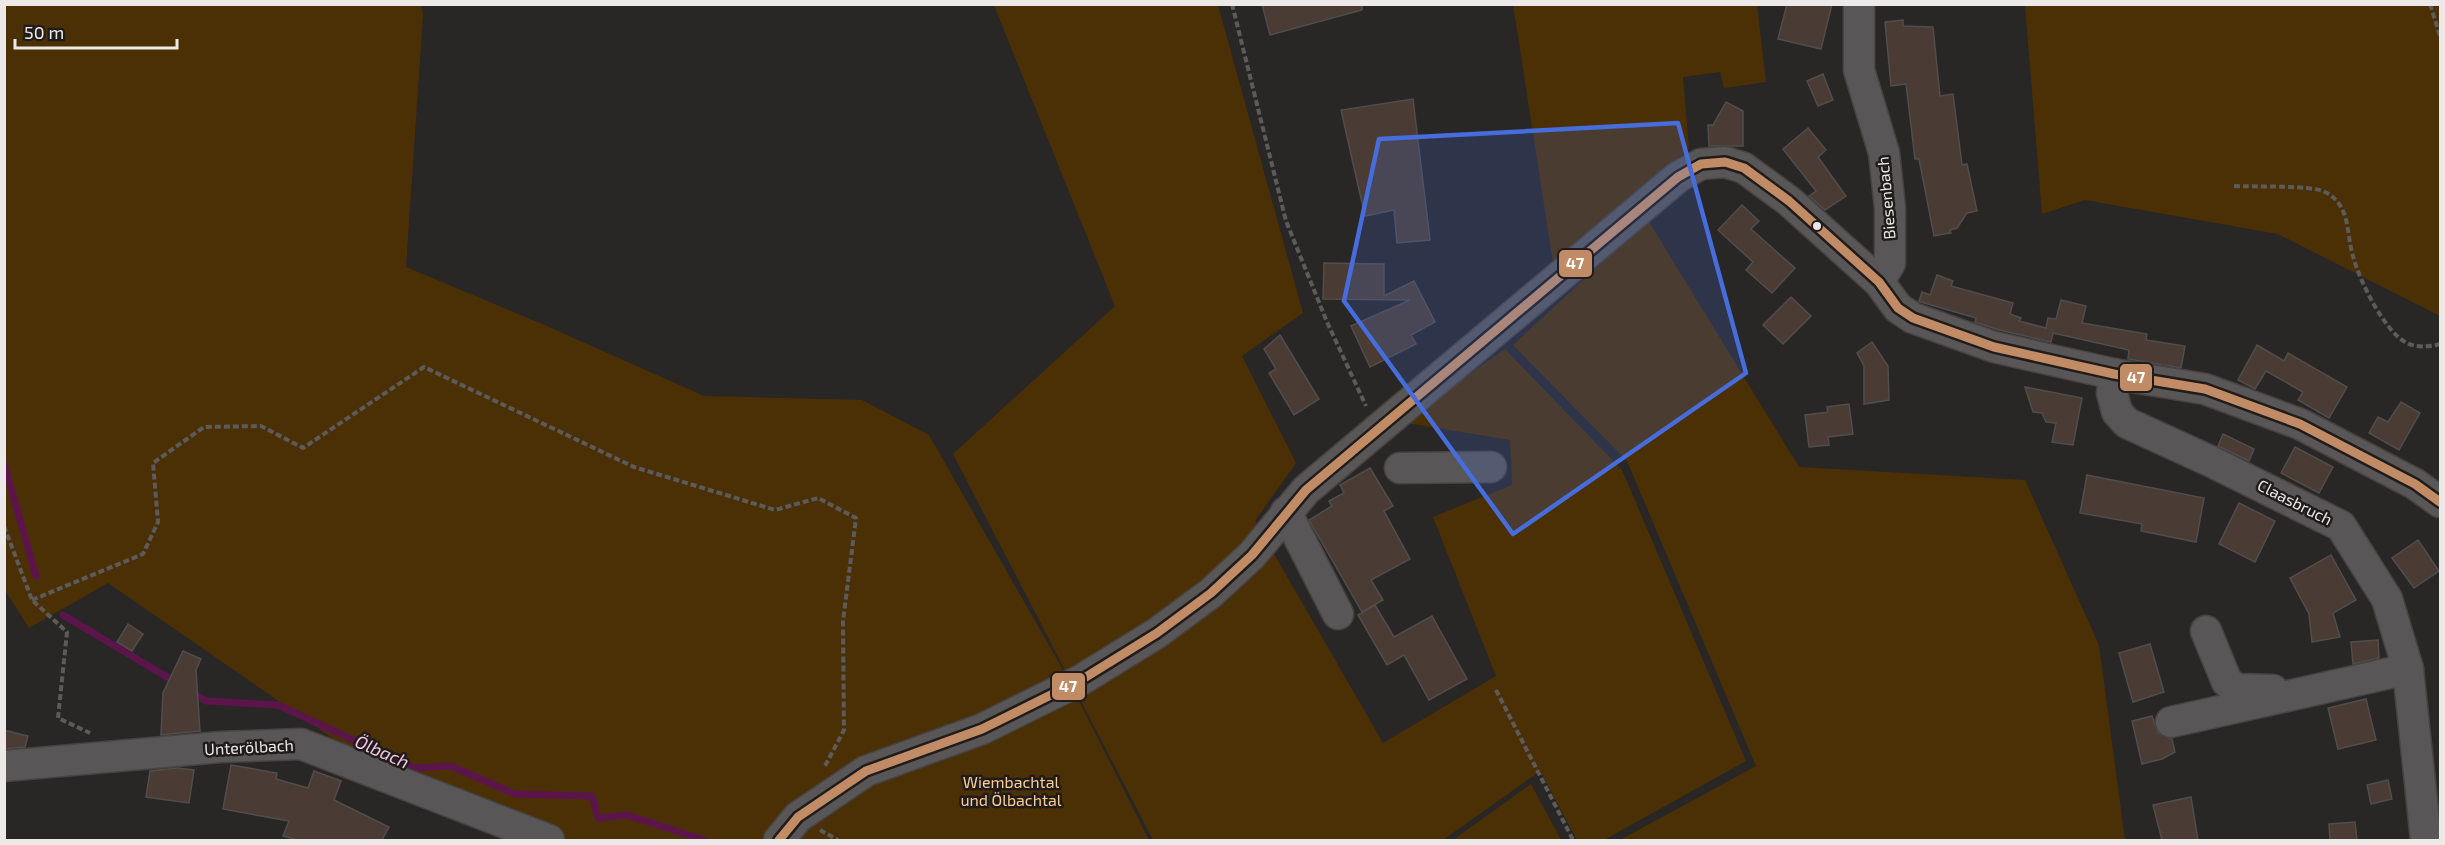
<svg xmlns="http://www.w3.org/2000/svg" width="2445" height="845" viewBox="0 0 2445 845" font-family="'Exo 2',sans-serif">
	<style>
		.green { fill: #4c3005 }
		.lines { fill: none; stroke-linecap: round; stroke-linejoin: round }
		.stream { stroke: #5c154b; stroke-width: 7 }
		.building { fill: #4a3c34; stroke: #504d4c; stroke-width: 1.5 }
		.minor-casing { stroke: #464342; stroke-width: 33 }
		.path { stroke: #5c5b5b; stroke-width: 4; stroke-dasharray: 6 3; stroke-linecap: butt }
		.minor { stroke: #585656; stroke-width: 30 }
		.bus-1-casing { stroke: #201c1b; stroke-width: 14 }
		.bus-1 { stroke: #c18c65; stroke-width: 9 }
		.marked { fill: #466ddb; fill-opacity: 0.2; stroke: #466ddb; stroke-width: 4.5; stroke-linejoin: round }
		.bus-dot { fill: #ece9e8; stroke: #201c1b; stroke-width: 2 }
		.labels { text-anchor: middle; stroke-width: 5; stroke-linejoin: round; paint-order: stroke }
		.street-label { font-size: 16px; fill: #ece9e8; stroke: #201c1b }
		.park-label { font-size: 16px; fill: #fdcc8f; stroke: #201c1b }
		.water-label { font-size: 18px; font-style: italic; fill: #f3c6e3; stroke: #201c1b }
		.line-badge { stroke: #201c1b; stroke-width: 2 }
		.badge-label { font-size: 16px; text-anchor: middle; font-weight: bold; fill: #fff }
	</style>
	<rect width="100%" height="100%" fill="#292626"/>
	<g class="green">
		<path d="M 1513,4 L 1757,5 L 1766,82 L 1724,88 L 1720,72 L 1683,77 L 1689,149 L 1553,263 Z"/>
		<path d="M 5,5 L 421,5 L 423,15 L 406,267 L 540,323 L 704,396 L 862,400 L 929,435 L 1067,677 L 971,720 L 773,840 L 557,840 L 364,760 L 108,583 L 29,628 L 5,590 Z"/>
		<path d="M 994,5 L 1218,5 L 1303,313 L 1242,356 L 1296,463 L 1255,521 L 1383,743 L 1496,676 L 1433,517 L 1512,485 L 1510,440 L 1400,422 L 1505,349 L 1622,470 L 1746,761 L 1604,840 L 1577,840 L 1540,771 L 1443,840 L 1153,840 L 953,454 L 1115,306 Z"/>
		<path d="M 2025,5 L 2440,5 L 2440,316 L 2278,234 L 2085,200 L 2042,214 Z"/>
		<path d="M 1648,220 L 1799,467 L 2025,480 L 2099,645 L 2125,840 L 1620,840 L 1756,766 L 1627,461 L 1513,345 Z"/>
		<path d="M 1075,693 L 1149,840 L 796,840 L 818,816 L 873,777 Z"/>
		<path d="M 1531,784 L 1561,840 L 1453,840 Z"/>
	</g>
	<g class="lines">
		<g class="stream">
			<path d="M 4,464 L 36,576"/>
			<path d="M 63,615 L 177,683"/>
			<path d="M 191,692 L 206,701 L 278,705 L 414,768 L 451,766 L 515,794 L 592,796 L 598,818 L 627,815 L 704,840"/>
		</g>
	</g>
	<g class="building">
		<path d="M 1262,4 L 1362,4 L 1362,10 L 1270,35 Z"/>
		<path d="M 1787,4 L 1832,4 L 1821,49 L 1778,39 Z"/>
		<path d="M 1903,20 L 1903,26 L 1933,27 L 1940,96 L 1953,94 L 1962,165 L 1967,164 L 1977,211 L 1967,213 L 1957,228 L 1950,230 L 1951,233 L 1934,236 L 1919,159 L 1915,159 L 1906,84 L 1891,86 L 1885,22 Z"/>
		<path d="M 1823,74 L 1833,100 L 1818,106 L 1807,81 Z"/>
		<path d="M 1413,99 L 1430,240 L 1397,243 L 1394,210 L 1365,216 L 1341,110 Z"/>
		<path d="M 1726,102 L 1743,111 L 1743,146 L 1709,146 L 1708,125 L 1713,125 Z"/>
		<path d="M 1808,128 L 1826,150 L 1818,157 L 1846,196 L 1825,210 L 1809,196 L 1816,191 L 1783,149 Z"/>
		<path d="M 1742,205 L 1759,221 L 1751,229 L 1795,268 L 1772,293 L 1746,270 L 1753,262 L 1718,230 Z"/>
		<path d="M 1324,263 L 1384,264 L 1384,296 L 1414,281 L 1435,322 L 1411,335 L 1416,344 L 1370,367 L 1351,326 L 1410,300 L 1323,299 Z"/>
		<path d="M 1937,275 L 1953,281 L 1951,286 L 2013,303 L 2010,314 L 2021,318 L 2019,321 L 2046,328 L 2048,318 L 2056,319 L 2061,300 L 2086,306 L 2082,323 L 2147,334 L 2146,340 L 2185,346 L 2181,368 L 2128,359 L 2129,350 L 2053,333 L 2051,342 L 1999,330 L 1975,322 L 1976,318 L 1921,302 L 1919,301 L 1922,292 L 1930,295 Z"/>
		<path d="M 1791,297 L 1811,316 L 1783,344 L 1763,325 Z"/>
		<path d="M 1280,335 L 1319,399 L 1294,415 L 1269,373 L 1276,369 L 1264,349 Z"/>
		<path d="M 1872,342 L 1888,366 L 1889,400 L 1864,404 L 1864,366 L 1857,353 Z"/>
		<path d="M 2257,345 L 2284,361 L 2288,353 L 2347,387 L 2329,418 L 2298,400 L 2303,392 L 2266,371 L 2255,389 L 2238,380 Z"/>
		<path d="M 2025,387 L 2082,398 L 2073,445 L 2052,442 L 2056,423 L 2046,422 L 2042,413 L 2033,412 Z"/>
		<path d="M 2401,402 L 2420,413 L 2399,450 L 2369,433 L 2378,417 L 2388,422 Z"/>
		<path d="M 1849,404 L 1853,434 L 1828,437 L 1829,445 L 1809,447 L 1805,415 L 1828,412 L 1827,407 Z"/>
		<path d="M 2223,434 L 2254,449 L 2249,461 L 2218,446 Z"/>
		<path d="M 2295,447 L 2333,467 L 2319,493 L 2281,473 Z"/>
		<path d="M 1370,468 L 1393,506 L 1384,511 L 1410,559 L 1371,580 L 1383,600 L 1362,612 L 1309,520 L 1332,506 L 1329,501 L 1344,493 L 1340,485 Z"/>
		<path d="M 2087,475 L 2204,498 L 2196,542 L 2141,531 L 2142,524 L 2080,513 Z"/>
		<path d="M 2239,503 L 2275,521 L 2255,562 L 2219,544 Z"/>
		<path d="M 2418,540 L 2439,571 L 2414,588 L 2392,558 Z"/>
		<path d="M 2331,555 L 2356,600 L 2333,613 L 2340,637 L 2312,642 L 2309,614 L 2290,578 Z"/>
		<path d="M 1375,605 L 1394,637 L 1432,616 L 1467,679 L 1429,700 L 1404,655 L 1387,665 L 1358,615 Z"/>
		<path d="M 128,624 L 143,634 L 132,651 L 117,642 Z"/>
		<path d="M 2378,640 L 2379,658 L 2353,664 L 2351,642 Z"/>
		<path d="M 2150,644 L 2164,692 L 2133,702 L 2119,653 Z"/>
		<path d="M 183,651 L 201,659 L 196,670 L 200,731 L 161,735 L 163,693 Z"/>
		<path d="M 2366,699 L 2376,740 L 2338,749 L 2328,708 Z"/>
		<path d="M 2152,716 L 2158,733 L 2172,739 L 2175,752 L 2162,759 L 2142,764 L 2132,721 Z"/>
		<path d="M 4,730 L 28,736 L 25,747 L 4,749 Z"/>
		<path d="M 231,765 L 277,773 L 276,779 L 308,788 L 314,771 L 341,781 L 334,800 L 389,827 L 382,840 L 297,840 L 283,836 L 289,821 L 223,809 Z"/>
		<path d="M 177,768 L 194,770 L 189,803 L 146,797 L 150,771 Z"/>
		<path d="M 2388,780 L 2392,799 L 2371,804 L 2367,785 Z"/>
		<path d="M 2191,797 L 2198,840 L 2162,840 L 2153,805 Z"/>
		<path d="M 2355,822 L 2357,840 L 2330,840 L 2329,824 Z"/>
	</g>
	<g class="lines">
		<g class="minor-casing">
			<g id="minor">
				<path d="M 1859,4 L 1859,70 L 1884,153 L 1890,208 L 1890,263 L 1879,282"/>
				<path d="M 2114,374 L 2112,393 L 2117,412 L 2127,423 L 2210,461 L 2341,526 L 2387,599 L 2408,669 L 2426,840"/>
				<path d="M 1400,468 L 1491,467"/>
				<path d="M 1286,512 L 1338,614"/>
				<path d="M 2206,631 L 2227,682 L 2237,689 L 2273,690"/>
				<path d="M 2171,722 L 2408,669"/>
				<path d="M 4,766 L 221,747 L 301,744 L 549,840"/>
				<path d="M 779,840 L 798,817 L 866,771 L 982,729 L 1081,680 L 1157,633 L 1211,593 L 1252,555 L 1306,490 L 1678,177 L 1701,164 L 1725,162 L 1744,168 L 1789,201 L 1879,282 L 1898,308 L 1913,318 L 1994,347 L 2114,374 L 2205,389 L 2300,424 L 2415,484 L 2440,502"/>
			</g>
		</g>
		<g class="path">
			<path d="M 1232,4 L 1286,221 L 1327,322 L 1366,406"/>
			<path d="M 2430,4 L 2440,36"/>
			<path d="M 2234,186 C 2252,187 2313,185 2325,192 C 2351,205 2346,233 2353,256 C 2359,280 2384,330 2405,342 C 2415,348 2429,347 2440,344"/>
			<path d="M 4,526 L 32,600 L 67,632 L 58,718 L 90,733"/>
			<path d="M 32,600 L 143,554 L 158,522 L 153,463 L 204,427 L 261,426 L 303,448 L 424,367 L 634,467 L 775,510 L 818,498 L 856,518 L 843,621 L 844,730 L 824,768"/>
			<path d="M 1496,690 L 1573,840"/>
			<path d="M 820,830 L 838,840"/>
		</g>
		<use href="#minor" class="minor"/>
		<g class="bus-1-casing">
			<path id="bus-1" d="M 779,840 L 798,817 L 866,771 L 982,729 L 1081,680 L 1157,633 L 1211,593 L 1252,555 L 1306,490 L 1678,177 L 1701,164 L 1725,162 L 1744,168 L 1789,201 L 1879,282 L 1898,308 L 1913,318 L 1994,347 L 2114,374 L 2205,389 L 2300,424 L 2415,484 L 2440,502"/>
		</g>
		<use href="#bus-1" class="bus-1"/>
	</g>
	<path class="marked" d="M 1678,123 L 1746,373 L 1513,534 L 1344,301 L 1379,139 Z"/>
	<circle class="bus-dot" cx="1817" cy="226" r="5"/>
	<g class="labels">
		<g class="street-label">
			<text transform="translate(1886 198) rotate(-95)" y="6">Biesenbach</text>
			<text transform="translate(2295 502) rotate(27)" y="6">Claasbruch</text>
			<text transform="translate(249 747) rotate(-3)" y="6">Unterölbach</text>
		</g>
		<g class="park-label">
			<text x="1011" y="788">Wiembachtal<tspan x="1011" dy="18">und Ölbachtal</tspan></text>
		</g>
		<g class="water-label">
			<text transform="translate(382 752) rotate(24)" y="6">Ölbach</text>
		</g>
	</g>
	<g class="line-badge">
		<rect x="1558" y="249" width="35" height="29" rx="6" fill="#c18c65"/>
		<rect x="2119" y="363" width="34" height="29" rx="6" fill="#c18c65"/>
		<rect x="1051" y="672" width="35" height="29" rx="6" fill="#c18c65"/>
	</g>
	<g class="badge-label">
		<text x="1575" y="269">47</text>
		<text x="2136" y="383">47</text>
		<text x="1068" y="692">47</text>
	</g>
	<rect width="2445" height="845" fill="none" stroke="#ece9e8" stroke-width="12"/>
	<path d="M15 39v9h162v-9" fill="none" stroke="#ece9e8" stroke-width="3"/>
	<text x="24" y="39" font-size="18" fill="#ece9e8" stroke="#201c1b" stroke-width="4.5" paint-order="stroke">50 m</text>
</svg>
